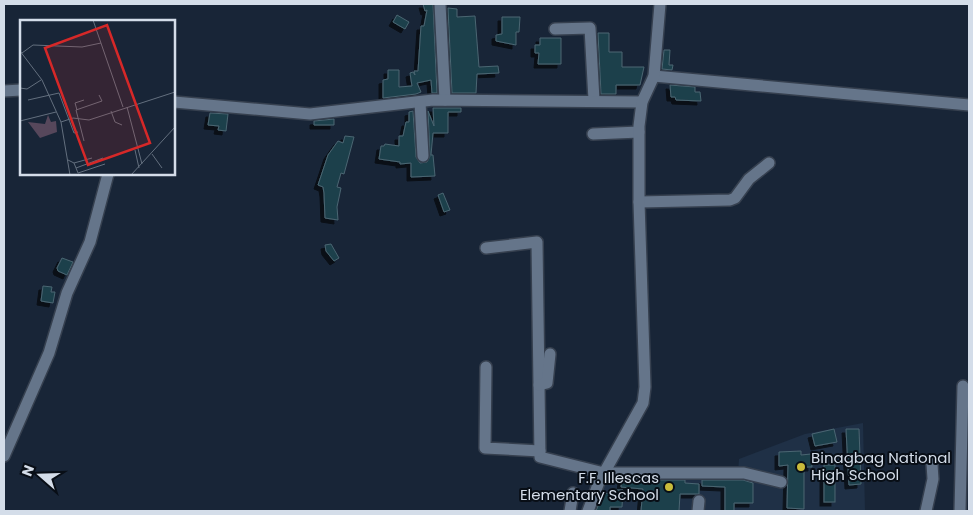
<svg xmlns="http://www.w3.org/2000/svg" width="973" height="515" viewBox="0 0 973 515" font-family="Poppins,sans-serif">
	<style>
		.built { fill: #1f3046 }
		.building { fill: #1f3f4b; stroke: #4a6672; filter: url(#shadow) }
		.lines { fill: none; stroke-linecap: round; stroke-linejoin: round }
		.minor-casing { stroke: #36404f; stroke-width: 14 }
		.minor { stroke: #65758a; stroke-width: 11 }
		.poi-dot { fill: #c8bb3b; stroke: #080e16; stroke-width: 2 }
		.labels { text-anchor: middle; stroke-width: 4; stroke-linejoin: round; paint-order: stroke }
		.poi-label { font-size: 15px; fill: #d4dde9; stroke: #080e16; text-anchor: start }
		.inset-road { fill: none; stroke: #636f7e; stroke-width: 1 }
		.view { fill: #d62828; fill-opacity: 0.15; stroke: #d62828; stroke-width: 2.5 }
		.inset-edge { fill: none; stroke: #d4dde9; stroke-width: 2.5 }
	</style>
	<defs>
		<filter id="shadow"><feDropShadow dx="-4" dy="4" stdDeviation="0" flood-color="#0009"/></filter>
	</defs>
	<rect width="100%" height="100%" fill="#182537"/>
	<path class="built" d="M 863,423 L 865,511 L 592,511 L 605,476 L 738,474 L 739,459 L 805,434 Z"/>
	<g class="building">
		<path d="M 423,4 L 433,4 L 437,93 L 432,93 L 431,80 L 417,83 L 421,92 L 416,94 L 383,98 L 383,80 L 388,79 L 388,70 L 399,70 L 399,87 L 412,86 L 410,73 L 413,72 L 415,75 L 414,71 L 418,71 L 421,26 L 424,26 L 427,10 L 425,11 Z"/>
		<path d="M 448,8 L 457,9 L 457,17 L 475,16 L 479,67 L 498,66 L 499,73 L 477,74 L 476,93 L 452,93 Z"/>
		<path d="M 397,15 L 409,22 L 405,29 L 393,22 Z"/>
		<path d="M 502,17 L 520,17 L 519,32 L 516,32 L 516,45 L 496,41 L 496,35 L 502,34 Z"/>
		<path d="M 598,33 L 609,33 L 609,52 L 622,52 L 622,67 L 644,67 L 640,85 L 616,85 L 616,94 L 601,94 Z"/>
		<path d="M 540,38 L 561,38 L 561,64 L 538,64 L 539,53 L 535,53 L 535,45 L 540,45 Z"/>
		<path d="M 664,50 L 670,50 L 669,65 L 673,65 L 672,70 L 662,69 Z"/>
		<path d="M 670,85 L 695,87 L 695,92 L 700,92 L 701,101 L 676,100 L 675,97 L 671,97 Z"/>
		<path d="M 433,108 L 461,108 L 461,112 L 448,112 L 448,133 L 433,133 L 431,155 L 433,155 L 435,176 L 411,177 L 411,163 L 400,164 L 400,162 L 379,159 L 381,146 L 384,146 L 385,144 L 399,146 L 399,136 L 403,136 L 406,122 L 409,122 L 409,112 L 413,111 L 416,157 L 420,163 L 427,162 L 430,156 L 428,111 L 434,126 Z"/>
		<path d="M 210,113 L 228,114 L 226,131 L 218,130 L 219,126 L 208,125 Z"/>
		<path d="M 334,119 L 334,125 L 314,125 L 314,121 Z"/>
		<path d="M 345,136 L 354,137 L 344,174 L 341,173 L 337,187 L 341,188 L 337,207 L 338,220 L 325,218 L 324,193 L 323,187 L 318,185 L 328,155 L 338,141 L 343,143 Z"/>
		<path d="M 443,193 L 450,210 L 444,212 L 438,195 Z"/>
		<path d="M 331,244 L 339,258 L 334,261 L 326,251 L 325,245 Z"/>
		<path d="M 62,258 L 73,262 L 67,275 L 58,271 L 57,268 Z"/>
		<path d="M 43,286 L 52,287 L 51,292 L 55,292 L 53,303 L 41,301 Z"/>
		<path d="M 834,429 L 837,442 L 815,446 L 812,434 Z"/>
		<path d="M 846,429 L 859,429 L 861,484 L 849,485 Z"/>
		<path d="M 801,451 L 801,455 L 811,454 L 812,467 L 804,467 L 804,509 L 787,508 L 788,465 L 779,466 L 779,452 Z"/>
		<rect x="824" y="465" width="11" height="37"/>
		<path d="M 622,480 L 685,480 L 685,483 L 699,484 L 699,494 L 680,494 L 679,511 L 641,511 L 643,489 L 621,487 Z"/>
		<path d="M 702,480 L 743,480 L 753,483 L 753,503 L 734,503 L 734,511 L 725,511 L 725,487 L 702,486 Z"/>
		<path d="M 614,490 L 623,490 L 622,507 L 610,507 L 610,511 L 596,511 L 603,493 L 614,494 Z"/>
	</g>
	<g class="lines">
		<g class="minor-casing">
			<g id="minor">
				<path d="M 440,4 L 445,100"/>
				<path d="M 555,29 L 590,28 L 594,100"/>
				<path d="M 654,76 L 969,105"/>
				<path d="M 4,91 L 21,90"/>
				<path d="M 174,102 L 310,114 L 433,100 L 642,102"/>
				<path d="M 420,102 L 423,156"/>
				<path d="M 593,134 L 639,132"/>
				<path d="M 639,202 L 730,200 L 735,198 L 749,179 L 769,163"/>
				<path d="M 486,248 L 537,242 L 540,457 L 604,473 L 744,473 L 781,482"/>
				<path d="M 486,367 L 485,448 L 540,451"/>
				<path d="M 539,385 L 547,383 L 550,354"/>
				<path d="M 4,456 L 49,353 L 67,293 L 90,242 L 108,174"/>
				<path d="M 570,511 L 573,493"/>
				<path d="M 588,511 L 599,482 L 643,403 L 645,387 L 639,202 L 639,126 L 642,102 L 654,76 L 660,4"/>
				<path d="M 698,511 L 699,501"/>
				<path d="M 926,511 L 933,479 L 932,464"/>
				<path d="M 960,511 L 963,386"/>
			</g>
		</g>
		<use href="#minor" class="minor"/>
	</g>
	<g class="poi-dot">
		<circle cx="801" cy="467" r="5"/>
		<circle cx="669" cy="487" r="5"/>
	</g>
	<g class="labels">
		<g class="poi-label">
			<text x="811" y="463">Binagbag National<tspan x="811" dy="17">High School</tspan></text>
			<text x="659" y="483" text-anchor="end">F.F. Illescas<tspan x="659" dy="17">Elementary School</tspan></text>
		</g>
	</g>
	<g transform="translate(20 20)">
		<rect width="155" height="155" fill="#182537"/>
		<path d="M 28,95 L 31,102 L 36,101 L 37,112 L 20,118 L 8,102 L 25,104 Z" fill="#56475b"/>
		<path class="inset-road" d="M 73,0 L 103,87M 0,31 L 22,60 L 41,102 L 50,155M 2,33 L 13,25 L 62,27 L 81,23M 0,68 L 7,69 L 21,60M 8,80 L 39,73 L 54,113 L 58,112M 107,87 L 122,144M 57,90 L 55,83 L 64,80M 91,91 L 95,102 L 102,105M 0,101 L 36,92M 41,102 L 53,98 L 69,100 L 155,72M 64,121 L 56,90 L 82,81 L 79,75M 115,130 L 119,148M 132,134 L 142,148M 48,140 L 54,143 L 58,153 L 85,144M 54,143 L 72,138M 56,148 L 83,138M 111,155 L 155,107"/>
		<path class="view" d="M 87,5 L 130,123 L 68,145 L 25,28 Z"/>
		<rect width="155" height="155" class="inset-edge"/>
	</g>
	<rect width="973" height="515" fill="none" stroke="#d4dde9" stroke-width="10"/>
	<g transform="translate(40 475) rotate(290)" stroke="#080e16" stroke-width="4" paint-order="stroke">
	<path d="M0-4L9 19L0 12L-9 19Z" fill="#d4dde9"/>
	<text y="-8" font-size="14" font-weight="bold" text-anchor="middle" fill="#d4dde9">N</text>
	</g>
</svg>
